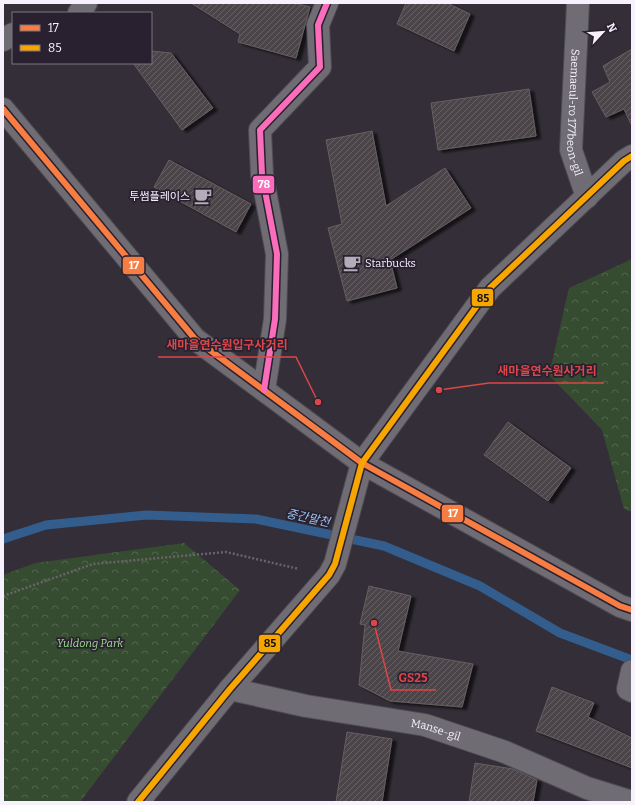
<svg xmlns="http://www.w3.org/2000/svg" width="635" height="805" viewBox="0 0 635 805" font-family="Bitter,'Noto Sans KR',serif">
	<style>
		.forest { fill: url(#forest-crowns) }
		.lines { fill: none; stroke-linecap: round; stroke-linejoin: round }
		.stream { stroke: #335d8c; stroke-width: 9 }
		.building { fill: url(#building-hatch); stroke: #665f61; filter: url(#shadow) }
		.minor-casing { stroke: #4f4b53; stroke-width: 24 }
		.tertiary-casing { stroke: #4f4b53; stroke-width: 24 }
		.path { stroke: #68646a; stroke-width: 2.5; stroke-dasharray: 2 2; stroke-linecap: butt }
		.minor { stroke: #706c73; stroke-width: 22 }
		.tertiary { stroke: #706c73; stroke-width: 22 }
		.bus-1-casing { stroke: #292030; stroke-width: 9 }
		.bus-2-casing { stroke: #292030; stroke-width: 9 }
		.bus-3-casing { stroke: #292030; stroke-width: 9 }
		.bus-1 { stroke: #f77d43; stroke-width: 6 }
		.bus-2 { stroke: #f7a600; stroke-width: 6 }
		.bus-3 { stroke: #fb6dba; stroke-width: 6 }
		.labels { text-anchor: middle; stroke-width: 3.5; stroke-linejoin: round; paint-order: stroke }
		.street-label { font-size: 11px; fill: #f7f1fd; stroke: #292030 }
		.poi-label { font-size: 11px; fill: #f7f1fd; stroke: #292030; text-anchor: end }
		.park-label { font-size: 11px; font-style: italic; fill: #9ee091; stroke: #292030 }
		.water-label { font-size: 12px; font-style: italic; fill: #9dc4f0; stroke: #292030 }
		.leader { fill: none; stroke: #db4648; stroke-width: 1.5 }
		.callout-dot { fill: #db4648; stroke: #292030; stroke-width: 1.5 }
		.callout-label { font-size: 12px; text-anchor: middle; font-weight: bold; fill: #db4648; stroke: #292030; stroke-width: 3.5; stroke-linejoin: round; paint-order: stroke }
		.line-badge { stroke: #292030; stroke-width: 1.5 }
		.badge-label { font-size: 11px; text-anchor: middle; font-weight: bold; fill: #fff }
		.pale-badge-label { font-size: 11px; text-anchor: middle; font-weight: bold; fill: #111 }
	</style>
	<defs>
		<pattern id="forest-crowns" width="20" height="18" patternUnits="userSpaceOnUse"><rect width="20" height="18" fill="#354c30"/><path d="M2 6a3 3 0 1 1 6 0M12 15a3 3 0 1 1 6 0" fill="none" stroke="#53664f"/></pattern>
		<pattern id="building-hatch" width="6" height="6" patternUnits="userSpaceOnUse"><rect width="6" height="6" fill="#4c4548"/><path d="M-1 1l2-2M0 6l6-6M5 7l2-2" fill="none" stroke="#676063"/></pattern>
		<filter id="shadow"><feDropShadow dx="4.5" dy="2.5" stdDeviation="1" flood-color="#0009"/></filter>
	</defs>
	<rect width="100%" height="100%" fill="#332e37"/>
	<g class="forest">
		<path d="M 632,259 L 632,512 L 624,509 L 602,430 L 549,375 L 569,288 Z"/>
		<path d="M 184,543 L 240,590 L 80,802 L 3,802 L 3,575 L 35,563 Z"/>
	</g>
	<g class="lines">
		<path class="stream" d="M 3,539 L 46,525 L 146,515 L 256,519 L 384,546 L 480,586 L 560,633 L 632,660"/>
	</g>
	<g class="building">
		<path d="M 191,3 L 294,3 L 310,7 L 296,58 L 238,42 L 240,34 Z"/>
		<path d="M 406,3 L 447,3 L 470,14 L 454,51 L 397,24 Z"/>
		<path d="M 632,49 L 632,126 L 624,109 L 606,117 L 592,92 L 610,82 L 603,66 Z"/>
		<path d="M 151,51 L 171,53 L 213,108 L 182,130 L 133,63 L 151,63 Z"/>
		<path d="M 529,89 L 536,136 L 438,150 L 431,103 Z"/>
		<path d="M 372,131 L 386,206 L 445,168 L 471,208 L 390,260 L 397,288 L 347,301 L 328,228 L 342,224 L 326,140 Z"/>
		<path d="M 169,160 L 251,204 L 236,232 L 154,187 Z"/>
		<path d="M 508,422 L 571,468 L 548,501 L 484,455 Z"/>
		<path d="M 369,586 L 411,596 L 398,651 L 473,664 L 462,707 L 390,701 L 359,685 L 365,625 L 360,624 Z"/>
		<path d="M 552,687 L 594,703 L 588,717 L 632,738 L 632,768 L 536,731 Z"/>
		<path d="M 347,732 L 392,739 L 382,802 L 336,802 Z"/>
		<path d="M 475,763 L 513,769 L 537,780 L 533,802 L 469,802 Z"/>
	</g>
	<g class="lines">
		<g class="minor-casing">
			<g id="minor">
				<path id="s1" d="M 578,3 L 571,150 L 587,197"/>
				<path d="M 79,13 L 86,3"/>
				<path d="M 3,40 L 13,34"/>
				<path d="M 264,390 L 275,319 L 277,254 L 262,175 L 260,130 L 320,67 L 318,25 L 327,3"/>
				<path d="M 362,463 L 620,606 L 632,610"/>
				<path d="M 632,671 L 628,689 L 632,691"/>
				<path id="s2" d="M 230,689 L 306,706 L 425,725 L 505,752 L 587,788 L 632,802"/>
				<path d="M 138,802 L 230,689 L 329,575 L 335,564 L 362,463 L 490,288 L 624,161 L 632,156"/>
			</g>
		</g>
		<g class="tertiary-casing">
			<path id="tertiary" d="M 3,109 L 195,339 L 362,463"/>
		</g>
		<path class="path" d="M 3,596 L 93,564 L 226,552 L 299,569"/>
		<use href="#minor" class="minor"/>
		<use href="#tertiary" class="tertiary"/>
		<g class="bus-1-casing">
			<path id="bus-1" d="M 3,109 L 195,339 L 362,463 L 620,606 L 632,610"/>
		</g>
		<g class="bus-2-casing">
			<path id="bus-2" d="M 138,802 L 230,689 L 329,575 L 335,564 L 362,463 L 490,288 L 624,161 L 632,156"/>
		</g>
		<g class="bus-3-casing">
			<path id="bus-3" d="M 264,390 L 275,319 L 277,254 L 262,175 L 260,130 L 320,67 L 318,25 L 327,3"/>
		</g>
		<use href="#bus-1" class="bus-1"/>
		<use href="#bus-2" class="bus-2"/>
		<use href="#bus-3" class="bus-3"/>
	</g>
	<defs>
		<g id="cafe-bare" transform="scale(1.38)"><path d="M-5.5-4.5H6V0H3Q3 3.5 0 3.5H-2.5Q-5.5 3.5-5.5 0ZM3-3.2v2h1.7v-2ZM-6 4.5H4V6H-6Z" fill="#b2adb8" stroke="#292030" stroke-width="2.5" paint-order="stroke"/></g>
	</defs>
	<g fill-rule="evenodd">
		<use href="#cafe-bare" x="203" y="196"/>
		<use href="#cafe-bare" x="352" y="263"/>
	</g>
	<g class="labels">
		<g class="street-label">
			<text dy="4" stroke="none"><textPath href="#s1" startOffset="110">Saemaeul-ro 177beon-gil</textPath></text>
			<text dy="4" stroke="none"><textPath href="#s2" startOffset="210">Manse-gil</textPath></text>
		</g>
		<g class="poi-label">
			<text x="190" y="200">투썸플레이스</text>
			<text x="365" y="267" text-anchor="start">Starbucks</text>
		</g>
		<g class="park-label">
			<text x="90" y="647">Yuldong Park</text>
		</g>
		<g class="water-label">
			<text transform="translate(308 518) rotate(12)" y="4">중간말천</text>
		</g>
	</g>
	<path class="leader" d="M318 402L296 357H158M439 390L489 383H604M374 623L391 690H436"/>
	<g class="callout-dot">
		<circle cx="318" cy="402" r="4"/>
		<circle cx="439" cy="390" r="4"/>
		<circle cx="374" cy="623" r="4"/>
	</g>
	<g class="callout-label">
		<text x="227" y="349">새마을연수원입구사거리</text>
		<text x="547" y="375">새마을연수원사거리</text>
		<text x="413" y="682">GS25</text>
	</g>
	<g class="line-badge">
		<rect x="252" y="175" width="23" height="19" rx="4" fill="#fb6dba"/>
		<rect x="122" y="256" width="23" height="19" rx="4" fill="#f77d43"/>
		<rect x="471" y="288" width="23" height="19" rx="4" fill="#f7a600"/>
		<rect x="441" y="504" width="23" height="19" rx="4" fill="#f77d43"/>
		<rect x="258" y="634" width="23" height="19" rx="4" fill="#f7a600"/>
	</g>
	<g class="badge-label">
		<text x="264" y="188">78</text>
		<text x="134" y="269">17</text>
		<text x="453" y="517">17</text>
	</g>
	<g class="pale-badge-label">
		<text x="483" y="302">85</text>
		<text x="270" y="647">85</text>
	</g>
	<rect width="635" height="805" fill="none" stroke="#f7f1fd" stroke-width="8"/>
	<rect x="12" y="12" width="140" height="52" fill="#292030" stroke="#7b7482"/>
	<rect x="20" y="25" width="20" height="6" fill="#f77d43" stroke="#7b7482"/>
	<text x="48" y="32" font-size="12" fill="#f7f1fd">17</text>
	<rect x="20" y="45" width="20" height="6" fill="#f7a600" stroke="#7b7482"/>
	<text x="48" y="52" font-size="12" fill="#f7f1fd">85</text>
	<g transform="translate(603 32) rotate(64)" stroke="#292030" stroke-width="3" paint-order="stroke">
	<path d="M0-3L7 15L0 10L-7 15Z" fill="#f7f1fd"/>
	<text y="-6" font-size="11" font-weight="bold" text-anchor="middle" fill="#f7f1fd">N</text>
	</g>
</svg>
